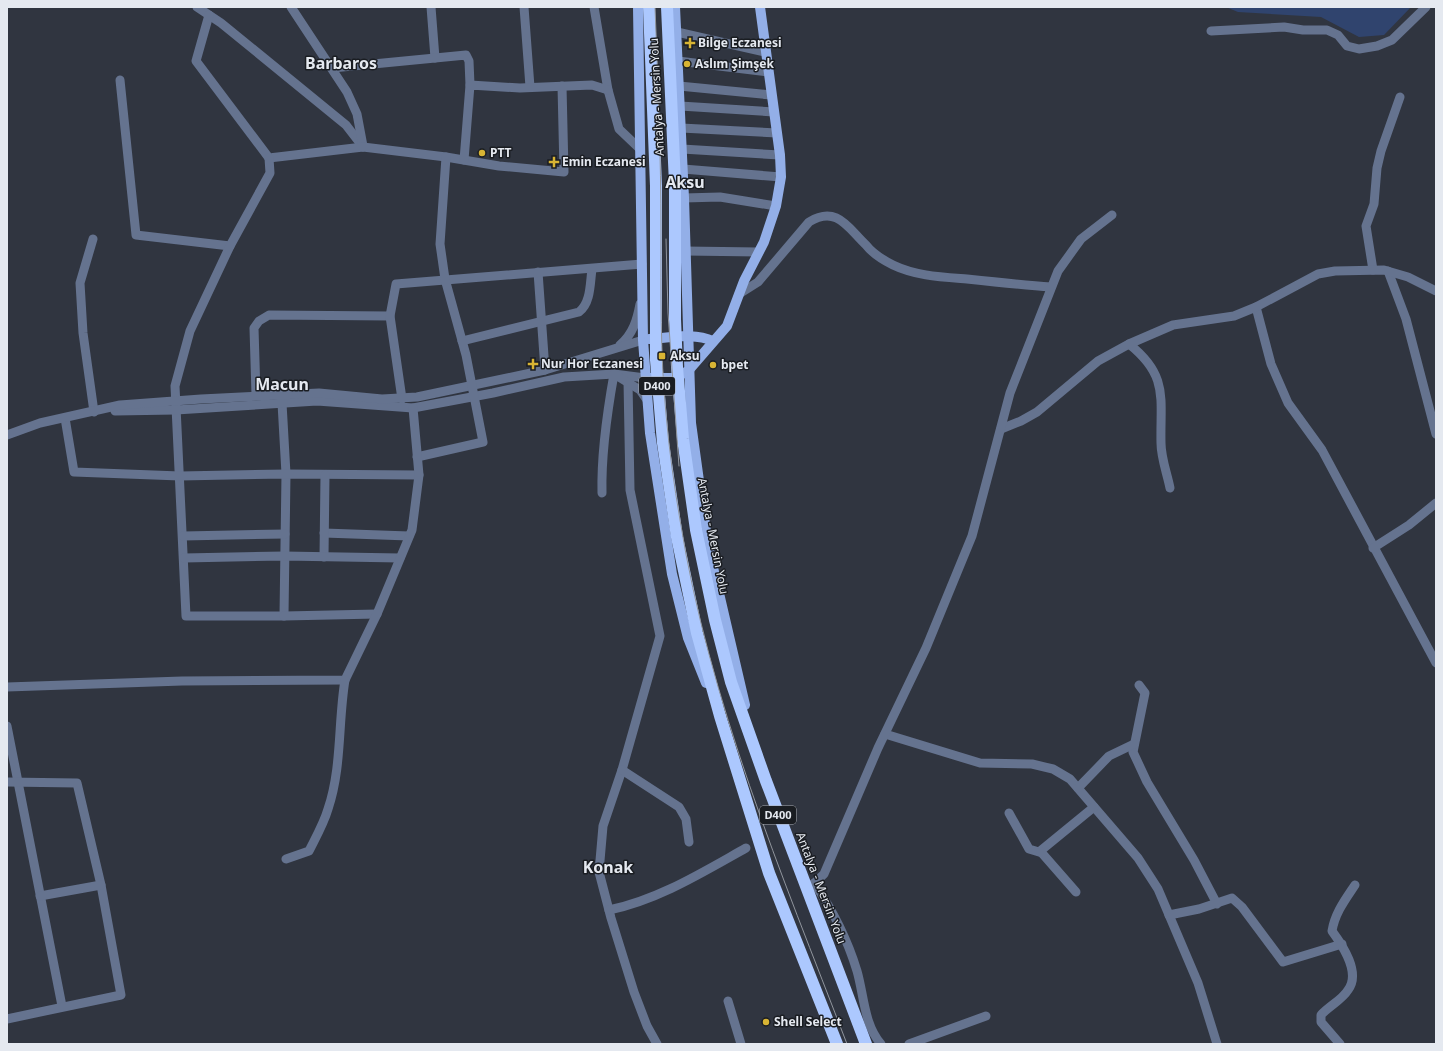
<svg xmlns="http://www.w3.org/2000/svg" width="1443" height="1051" viewBox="0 0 1443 1051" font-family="'Noto Sans',sans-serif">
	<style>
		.green { fill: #30446e }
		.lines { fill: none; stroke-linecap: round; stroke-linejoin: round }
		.minor { stroke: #65738f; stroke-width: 9 }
		.major { stroke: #93afe8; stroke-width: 10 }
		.highway { stroke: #acc8fe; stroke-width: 12 }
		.tram { stroke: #90959d; stroke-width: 1 }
		.poi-dot { fill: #d8b434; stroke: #1a1d22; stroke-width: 1.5 }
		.labels { text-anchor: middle; stroke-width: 3; stroke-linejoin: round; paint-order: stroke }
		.shield { fill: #1a1d22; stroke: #a8acb2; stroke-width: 1 }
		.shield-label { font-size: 11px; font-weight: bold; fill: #e5e9f0 }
		.poi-label { font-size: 12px; font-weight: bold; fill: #e5e9f0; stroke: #1a1d22; text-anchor: start }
		.street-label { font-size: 12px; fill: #e5e9f0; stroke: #1a1d22 }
		.district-label { font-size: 16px; font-weight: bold; fill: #e5e9f0; stroke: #1a1d22 }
	</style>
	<rect width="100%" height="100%" fill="#303540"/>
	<path class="green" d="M 1226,7 L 1411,7 L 1384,35 L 1359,37 L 1321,17 L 1238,12 Z"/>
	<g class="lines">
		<g class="minor">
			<path d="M 197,7 L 221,23 L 346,125 L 363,147"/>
			<path d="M 291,7 L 347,92 L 357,114 L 363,146"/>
			<path d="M 431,7 L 435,58"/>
			<path d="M 524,7 L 530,87"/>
			<path d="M 594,7 L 608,90 L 619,129 L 640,149"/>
			<path d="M 209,15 L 196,61 L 269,158 L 363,147 L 446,157 L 499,166 L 564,172 L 562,86"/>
			<path d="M 1211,31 L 1284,27 L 1303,30 L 1327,30 L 1338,35 L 1347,46 L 1359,49 L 1377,46 L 1392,40 L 1426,7"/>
			<path d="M 677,32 L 765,52"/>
			<path d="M 678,61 L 768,72"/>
			<path d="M 332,68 L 466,55 L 469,61 L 470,85"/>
			<path d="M 120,80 L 136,235 L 230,246"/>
			<path d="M 679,86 L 771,95"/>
			<path d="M 680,106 L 774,112"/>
			<path d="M 681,128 L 777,133"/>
			<path d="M 682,149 L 780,155"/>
			<path d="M 269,158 L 270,173 L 230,246 L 190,331 L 175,386 L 186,616 L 284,616 L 286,474 L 282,403"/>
			<path d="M 464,160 L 470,85 L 520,88 L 592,85 L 608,90"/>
			<path d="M 683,169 L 781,177"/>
			<path d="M 684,198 L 720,197 L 776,206"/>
			<path d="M 93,239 L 80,283 L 83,333 L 94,412"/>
			<path d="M 685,251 L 759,252"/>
			<path d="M 1373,270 L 1366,226 L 1374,204 L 1377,168 L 1381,151 L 1400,97"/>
			<path d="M 1388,271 L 1406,319 L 1436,434"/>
			<path d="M 538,272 L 545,370"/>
			<path d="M 739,294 L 758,282 L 809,222 C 837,205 848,228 866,245 C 873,254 883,260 893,265 C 916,276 941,277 967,279 C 995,282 1023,285 1051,287"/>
			<path d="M 1256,307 L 1271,364 L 1288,403 L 1322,450 L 1436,663"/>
			<path d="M 462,341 L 579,312 C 591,303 590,283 592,269"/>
			<path d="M 1129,344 C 1169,376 1160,398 1161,443 C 1161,458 1167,473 1170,488"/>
			<path d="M 620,345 C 633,334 637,320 640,304"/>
			<path d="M 628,381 L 630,490 L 660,636 L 622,770 L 603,826 L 599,872 L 611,918 L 634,992 L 647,1026 L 657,1044"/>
			<path d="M 256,395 L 254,328 L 259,321 L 269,315 L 390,316"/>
			<path d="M 402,399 L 390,316 L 396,284 L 642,264"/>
			<path d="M 115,411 L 176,410 L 317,401 L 413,408 L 493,393 L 564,377 L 614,374 L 645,378"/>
			<path d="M 65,418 L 74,472 L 180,476 L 286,474 L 419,475"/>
			<path d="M 1001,429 L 1021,421 L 1037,412 L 1098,361 L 1129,344 L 1173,325 L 1234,316 L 1256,307 L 1318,274 L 1335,271 L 1384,270 L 1408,277 L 1436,291"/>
			<path d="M 7,435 L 40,423 L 120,405 L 201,399 L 319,393 L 382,399 L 417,397 L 545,370 L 643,340"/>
			<path d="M 417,457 L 483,442 L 466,355 L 445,279 L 440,244 L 446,157"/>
			<path d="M 602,493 C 601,453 607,413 614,374 L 640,390 L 647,400"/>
			<path d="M 324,533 L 409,536"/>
			<path d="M 183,536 L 285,534"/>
			<path d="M 1373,548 L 1409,525 L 1436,503"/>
			<path d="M 324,557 L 325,475"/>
			<path d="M 184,558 L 284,556 L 400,558"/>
			<path d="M 284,616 L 377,614"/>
			<path d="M 1139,685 L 1145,693 L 1133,752 L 1147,782 L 1194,860 L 1217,904"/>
			<path d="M 7,687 L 182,681 L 345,680 L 377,614 L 412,530 L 419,475 L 413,408"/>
			<path d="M 7,726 L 62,1006"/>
			<path d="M 885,734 L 980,763 L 1032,764 L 1053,769 L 1070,779 L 1138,858 L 1158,889 L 1198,983 L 1217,1044"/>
			<path d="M 622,770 L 679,807 L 686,819 L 689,842"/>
			<path d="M 7,782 L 77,783 L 101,885 L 121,995 L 7,1019"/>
			<path d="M 1078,788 L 1109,756 L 1134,744"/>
			<path d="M 1009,813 L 1029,849 L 1039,852 L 1094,807"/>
			<path d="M 1041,852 L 1076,892"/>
			<path d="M 286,859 L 309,851 C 316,837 324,823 328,809 C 342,768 338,722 345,680"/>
			<path d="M 814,883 C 834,912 847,938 857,971 C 864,995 864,1025 881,1044"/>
			<path d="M 807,890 L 824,874 L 878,748 L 926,648 L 972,536 L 1010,393 L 1058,271 L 1081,239 L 1112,215"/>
			<path d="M 40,896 L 101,885"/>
			<path d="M 609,910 C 658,900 703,872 746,848"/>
			<path d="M 1169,915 L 1199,909 L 1232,898 L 1242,907 L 1283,962 L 1342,944"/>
			<path d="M 728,1001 L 741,1044"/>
			<path d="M 909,1044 L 986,1016"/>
			<path d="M 1340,1044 L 1321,1022 L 1321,1015 C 1329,1006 1342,1000 1348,990 C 1361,973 1343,946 1332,931 C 1335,913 1345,900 1355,885"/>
		</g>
		<g class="major">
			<path d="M 638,7 L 643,340 L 650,433 L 672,574 L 688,638 L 706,683"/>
			<path d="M 675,7 L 684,198 L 691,423 L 708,546 L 745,705"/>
			<path d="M 649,339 C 669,338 694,332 713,341"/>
			<path d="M 650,378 L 674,378 L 688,371 L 727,326 L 744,281 L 764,242 L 776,206 L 781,177 L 780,155 L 760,7"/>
		</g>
		<g class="highway">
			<path d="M 649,7 L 656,186 L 656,360 L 663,443 L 677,537 L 697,633 L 720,716 L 769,873 L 837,1044"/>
			<path d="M 667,7 L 675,184 L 675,319 L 677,367 L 683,439 L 696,530 L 715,620 L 731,682 L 766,781 L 866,1044"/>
		</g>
		<g class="tram">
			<path d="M 655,7 C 658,82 661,157 661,232 C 661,292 660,353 666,414 C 669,449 674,485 680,520 C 709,702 781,872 847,1044"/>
			<path d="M 666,239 L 668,313 L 679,466"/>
		</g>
	</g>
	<g class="poi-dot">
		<path d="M688 37h4v4h4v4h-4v4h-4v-4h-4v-4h4z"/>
		<circle cx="687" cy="64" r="4"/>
		<circle cx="482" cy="153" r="4"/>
		<path d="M552 156h4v4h4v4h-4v4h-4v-4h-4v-4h4z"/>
		<rect x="658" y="352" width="8" height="8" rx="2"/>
		<path d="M531 358h4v4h4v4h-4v4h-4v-4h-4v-4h4z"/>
		<circle cx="713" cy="365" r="4"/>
		<circle cx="766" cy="1022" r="4"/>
	</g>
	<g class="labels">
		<g class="shield">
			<rect x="639" y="377" width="36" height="18" rx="3"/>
			<rect x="760" y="806" width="36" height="18" rx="3"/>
		</g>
		<g class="shield-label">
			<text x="657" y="390">D400</text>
			<text x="778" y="819">D400</text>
		</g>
		<g class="poi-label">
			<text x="698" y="47">Bilge Eczanesi</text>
			<text x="695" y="68">Aslım Şimşek</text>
			<text x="490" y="157">PTT</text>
			<text x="562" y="166">Emin Eczanesi</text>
			<text x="670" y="360">Aksu</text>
			<text x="541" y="368">Nur Hor Eczanesi</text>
			<text x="721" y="369">bpet</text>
			<text x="774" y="1026">Shell Select</text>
		</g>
		<g class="street-label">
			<text transform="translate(657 97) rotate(-93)" y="4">Antalya - Mersin Yolu</text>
			<text transform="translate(713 536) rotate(79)" y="4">Antalya - Mersin Yolu</text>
			<text transform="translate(821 888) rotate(69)" y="4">Antalya - Mersin Yolu</text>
		</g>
		<g class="district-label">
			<text x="341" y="69">Barbaros</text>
			<text x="685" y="188">Aksu</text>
			<text x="282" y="390">Macun</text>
			<text x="608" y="873">Konak</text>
		</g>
	</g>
	<rect width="1443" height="1051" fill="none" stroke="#e5e9f0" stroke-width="16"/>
</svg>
